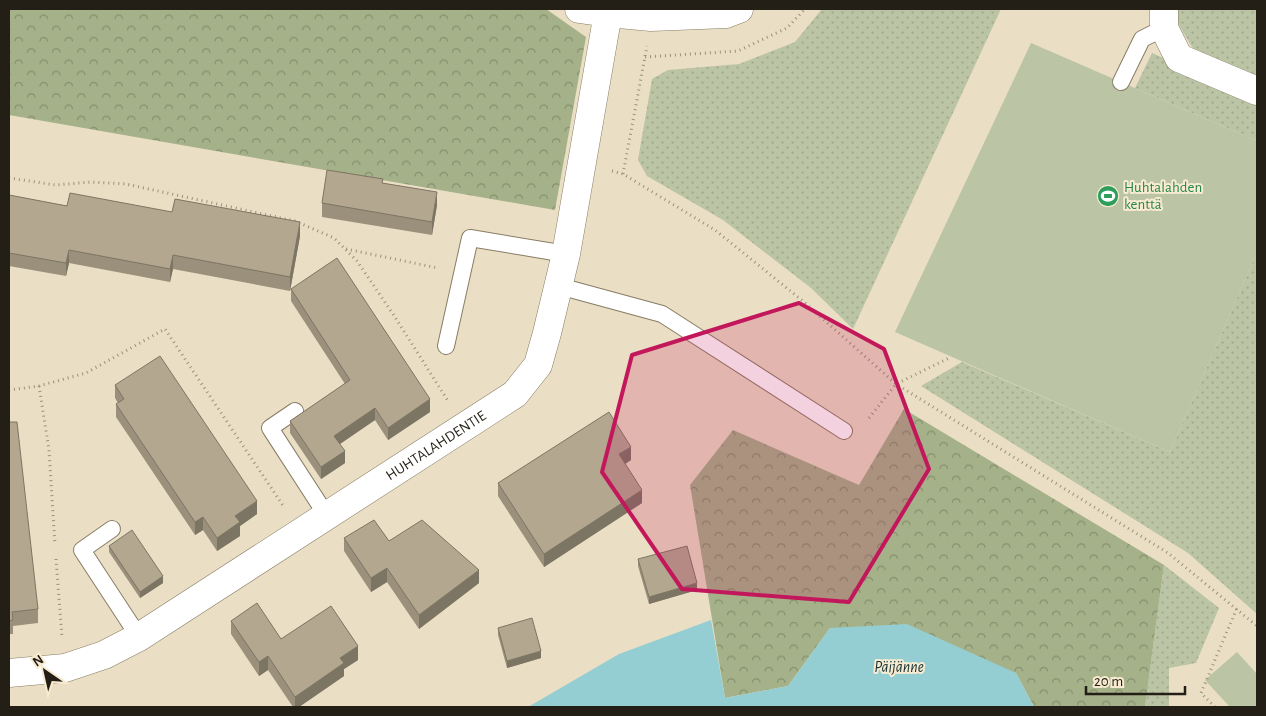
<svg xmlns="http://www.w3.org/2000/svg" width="1266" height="716" viewBox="0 0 1266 716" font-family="'Alegreya Sans',sans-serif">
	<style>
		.grass { fill: url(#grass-dots) }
		.forest { fill: url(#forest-crowns) }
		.garden { fill: #bbc4a5 }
		.water { fill: #95ced2 }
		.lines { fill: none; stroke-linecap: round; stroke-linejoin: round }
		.lane-casing { stroke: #887d65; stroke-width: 18 }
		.street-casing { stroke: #887d65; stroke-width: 29 }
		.path { stroke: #9a917e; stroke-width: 3; stroke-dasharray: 1 4; stroke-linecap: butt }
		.lane { stroke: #fff; stroke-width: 16 }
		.street { stroke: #fff; stroke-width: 28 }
		.wall { fill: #9a907b }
		.shaded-wall { fill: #7d7564 }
		.building { fill: #b3a78f; stroke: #7d7564 }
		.marked { fill: #c2185b; fill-opacity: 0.2; stroke: #c2185b; stroke-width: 4; stroke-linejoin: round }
		.labels { text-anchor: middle; stroke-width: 4; stroke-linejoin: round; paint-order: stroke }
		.leisure-label { font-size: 15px; fill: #27864d; stroke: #f8ebd1; text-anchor: start }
		.street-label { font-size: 15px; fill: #241f16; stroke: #f8ebd1 }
		.water-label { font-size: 16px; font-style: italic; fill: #143234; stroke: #f8ebd1 }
	</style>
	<defs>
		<pattern id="grass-dots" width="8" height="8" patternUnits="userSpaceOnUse" patternTransform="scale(1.25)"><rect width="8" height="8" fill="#bbc4a5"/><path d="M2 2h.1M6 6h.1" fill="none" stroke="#a1a88d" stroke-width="1.8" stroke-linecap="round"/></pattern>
		<pattern id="forest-crowns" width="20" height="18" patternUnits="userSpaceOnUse" patternTransform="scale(1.25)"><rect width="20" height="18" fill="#a5b188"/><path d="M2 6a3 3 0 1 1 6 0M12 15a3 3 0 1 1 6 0" fill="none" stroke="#868f6e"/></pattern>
	</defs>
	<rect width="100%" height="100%" fill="#eadec4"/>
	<g class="grass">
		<path d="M 822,9 L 1001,9 L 853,329 L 811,288 L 723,220 L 647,176 L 638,160 L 652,79 L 668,70 L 739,64 L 795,42 Z"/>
		<path d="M 1177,9 L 1257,9 L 1257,78 L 1195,52 L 1176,20 Z"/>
		<path d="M 1152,53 L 1257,99 L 1257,141 L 1135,88 Z"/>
		<path d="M 1257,252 L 1257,614 L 1188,553 L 921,386 L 962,362 L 1170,452 Z"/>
		<path d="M 1164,565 L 1219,608 L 1196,663 L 1169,668 L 1169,707 L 1145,707 Z"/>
	</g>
	<g class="forest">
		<path d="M 9,9 L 546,9 L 586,37 L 555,210 L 9,115 Z"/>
		<path d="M 904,409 L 1164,565 L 1145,707 L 1034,707 L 1016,673 L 830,628 L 788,686 L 725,698 L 690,485 L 733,430 L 859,485 Z"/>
	</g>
	<g class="garden">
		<path d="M 1031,43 L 1257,141 L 1257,252 L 1170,452 L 895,332 Z"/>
		<path d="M 1237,652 L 1257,674 L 1257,707 L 1230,707 L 1205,680 Z"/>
	</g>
	<path class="water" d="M 711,620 L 725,698 L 788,686 L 830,628 L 907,624 L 1016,673 L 1034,707 L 528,707 L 619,654 Z"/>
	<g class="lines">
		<g class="lane-casing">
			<g id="lane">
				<path d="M 1121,82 L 1142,39 L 1164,28"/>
				<path d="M 559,286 L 662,314 L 844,431"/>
				<path d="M 446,346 L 470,238 L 566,254"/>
				<path d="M 295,411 L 270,428 L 327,516"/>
				<path d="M 112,529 L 82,550 L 139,637"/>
			</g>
		</g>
		<g class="street-casing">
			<g id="street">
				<path d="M 579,9 L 608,13"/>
				<path d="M 1164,9 L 1164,28 L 1179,58 L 1257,91"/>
				<path id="s1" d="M 9,673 L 65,668 L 104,655 L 139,637 L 515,394 L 538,365 L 547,333 L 566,254 L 608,13 L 651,17 L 726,14 L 739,9"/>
			</g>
		</g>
		<g class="path">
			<path d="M 645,57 L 738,51 L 787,28 L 805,9"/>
			<path d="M 612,171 L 623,174 L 715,230 L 804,302 L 896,384 L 1168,553 L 1257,626"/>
			<path d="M 623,174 L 647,46"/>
			<path d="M 9,178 L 56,185 L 91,182 L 126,184 L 295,221 L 334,238 L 357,261 L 395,317 L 448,401"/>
			<path d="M 346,249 L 438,268"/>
			<path d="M 39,386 L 49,450 L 55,545"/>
			<path d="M 9,390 L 39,386 L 86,373 L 165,329 L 284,507"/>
			<path d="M 869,418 L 896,384 L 951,357"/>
			<path d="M 56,559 L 62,637"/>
			<path d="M 1215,707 L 1201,693 L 1237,608"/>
		</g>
		<use href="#lane" class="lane"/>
		<use href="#street" class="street"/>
	</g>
	<g class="wall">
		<path d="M 383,183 L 437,205 L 432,235 L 322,217 L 322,203 Z"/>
		<path d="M 9,195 L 67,206 L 300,236 L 290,291 L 173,269 L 170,282 L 69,263 L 66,276 L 9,266 Z"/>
		<path d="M 291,289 L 430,412 L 388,440 L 375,420 L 340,444 L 345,463 L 321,479 L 290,433 L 290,421 L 345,384 L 291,301 Z"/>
		<path d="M 115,385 L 257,514 L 240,526 L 240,536 L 217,551 L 203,530 L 195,535 L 116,417 L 116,404 L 118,403 L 115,398 Z"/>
		<path d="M 9,422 L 38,609 L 38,623 L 13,626 L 13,634 L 9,634 Z"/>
		<path d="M 631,460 L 625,464 L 642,503 L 544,567 L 498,496 L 498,483 Z"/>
		<path d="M 344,538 L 389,541 L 479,583 L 419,629 L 387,582 L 371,592 L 344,551 Z"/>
		<path d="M 109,546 L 163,583 L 140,598 L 109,552 Z"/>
		<path d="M 638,559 L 697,590 L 649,604 L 638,566 Z"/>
		<path d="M 231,621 L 281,639 L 358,660 L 344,669 L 344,676 L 299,707 L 293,707 L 268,670 L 259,676 L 231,634 Z"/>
		<path d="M 498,628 L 541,658 L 507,668 L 498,635 Z"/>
	</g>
	<g class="shaded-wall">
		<path d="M 437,192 L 437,205 L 432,235 L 432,222 Z"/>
		<path d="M 300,222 L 300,236 L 290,291 L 290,277 Z"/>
		<path d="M 69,250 L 69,263 L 66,276 L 66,263 Z"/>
		<path d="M 173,255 L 173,269 L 170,282 L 170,269 Z"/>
		<path d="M 430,399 L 430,412 L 388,440 L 388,428 Z"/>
		<path d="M 375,408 L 375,420 L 334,448 L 334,436 Z"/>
		<path d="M 631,447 L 631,460 L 619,468 L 619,454 Z"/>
		<path d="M 345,451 L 345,463 L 321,479 L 321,467 Z"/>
		<path d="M 642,490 L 642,503 L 544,567 L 544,554 Z"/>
		<path d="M 257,501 L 257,514 L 240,526 L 240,536 L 217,551 L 217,538 L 235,516 Z"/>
		<path d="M 203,517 L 203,530 L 195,535 L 195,522 Z"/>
		<path d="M 387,568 L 387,582 L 371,592 L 371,578 Z"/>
		<path d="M 479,570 L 479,583 L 419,629 L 419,615 Z"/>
		<path d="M 163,576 L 163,583 L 140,598 L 140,592 Z"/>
		<path d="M 697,583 L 697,590 L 649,604 L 649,597 Z"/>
		<path d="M 358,646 L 358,660 L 344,669 L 344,676 L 299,707 L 295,707 L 295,697 L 340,658 Z"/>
		<path d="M 541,651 L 541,658 L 507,668 L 507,661 Z"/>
		<path d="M 268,656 L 268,670 L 259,676 L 259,662 Z"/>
	</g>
	<g class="building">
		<path d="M 327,170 L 383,179 L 382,183 L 437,192 L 432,222 L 322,203 Z"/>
		<path d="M 70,193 L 172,212 L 175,199 L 300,222 L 290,277 L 173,255 L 170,269 L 69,250 L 66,263 L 9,253 L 9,195 L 67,206 Z"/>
		<path d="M 337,258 L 430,399 L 388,428 L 375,408 L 334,436 L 345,451 L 321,467 L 290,421 L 350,380 L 291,289 Z"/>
		<path d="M 160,356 L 257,501 L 235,516 L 240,522 L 217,538 L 203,517 L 195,522 L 116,404 L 124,399 L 115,385 Z"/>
		<path d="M 609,412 L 631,447 L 619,454 L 642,490 L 544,554 L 498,483 Z"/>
		<path d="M 9,422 L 17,422 L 38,609 L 12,612 L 13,620 L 9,621 Z"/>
		<path d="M 374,520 L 389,541 L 422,520 L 479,570 L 419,615 L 387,568 L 371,578 L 344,538 Z"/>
		<path d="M 132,530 L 163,576 L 140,592 L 109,546 Z"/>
		<path d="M 687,546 L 697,583 L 649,597 L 638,559 Z"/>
		<path d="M 257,603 L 281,639 L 331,606 L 358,646 L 340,658 L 344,663 L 295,697 L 268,656 L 259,662 L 231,621 Z"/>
		<path d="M 532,618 L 541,651 L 507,661 L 498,628 Z"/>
	</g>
	<path class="marked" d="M 799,303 L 884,349 L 929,469 L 849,602 L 682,589 L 602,472 L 632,355 Z"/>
	<defs>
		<g id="stadium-disc" transform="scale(1.125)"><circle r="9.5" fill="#2e9e5b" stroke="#f8ebd1"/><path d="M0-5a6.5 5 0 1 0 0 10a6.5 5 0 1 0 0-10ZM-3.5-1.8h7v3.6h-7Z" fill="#fff"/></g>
	</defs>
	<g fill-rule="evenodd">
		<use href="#stadium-disc" x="1108" y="196"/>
	</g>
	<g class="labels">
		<g class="leisure-label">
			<text x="1124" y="192">Huhtalahden<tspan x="1124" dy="17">kenttä</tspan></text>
		</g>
		<g class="street-label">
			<text dy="5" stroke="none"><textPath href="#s1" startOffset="490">HUHTALAHDENTIE</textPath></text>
		</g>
		<g class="water-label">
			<text x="899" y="672">Päijänne</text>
		</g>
	</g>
	<rect width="1266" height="716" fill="none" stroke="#241f16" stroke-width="20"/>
	<g transform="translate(45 671) rotate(326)" stroke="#f8ebd1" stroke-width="4" paint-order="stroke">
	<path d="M0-4L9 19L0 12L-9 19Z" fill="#241f16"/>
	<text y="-8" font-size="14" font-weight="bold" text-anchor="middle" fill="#241f16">N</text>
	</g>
	<path d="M1086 686v8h99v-8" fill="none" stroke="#241f16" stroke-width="2.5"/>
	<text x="1094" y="686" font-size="15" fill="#241f16" stroke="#f8ebd1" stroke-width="4" paint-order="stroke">20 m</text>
</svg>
